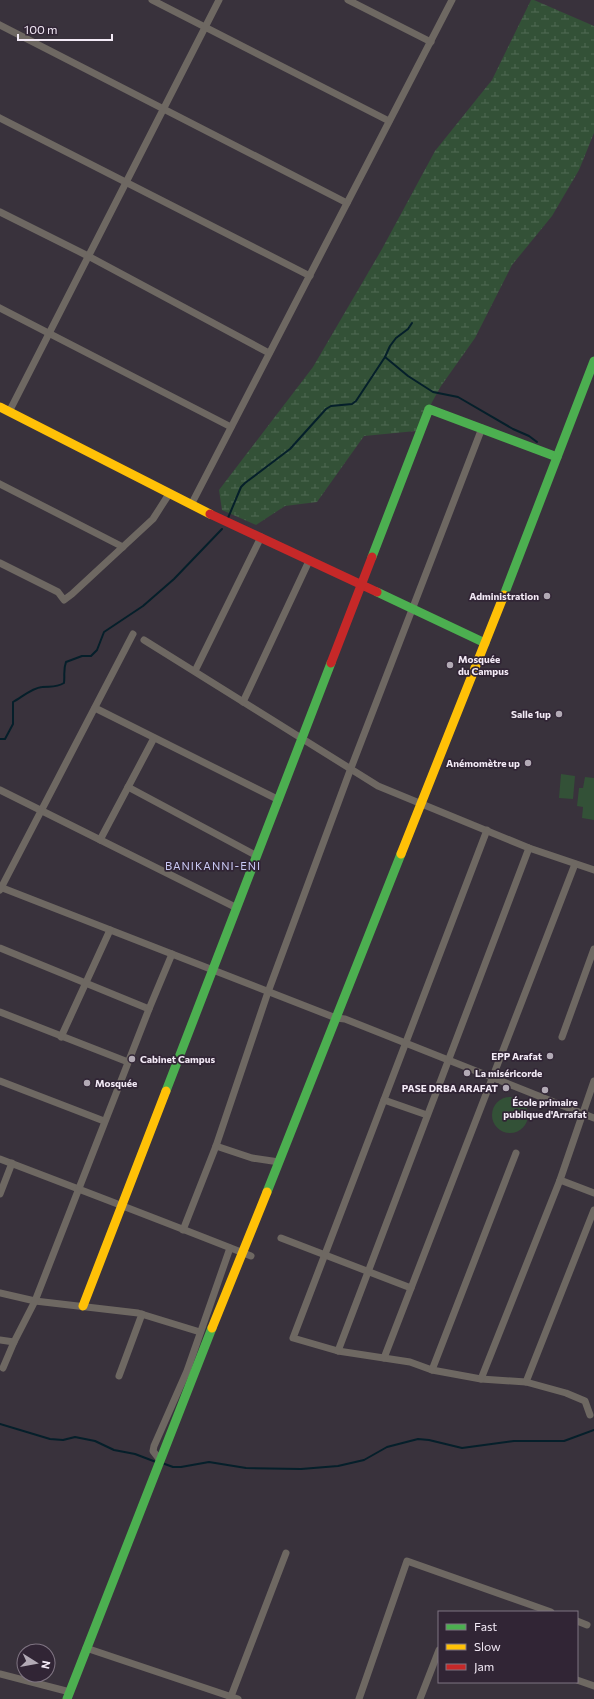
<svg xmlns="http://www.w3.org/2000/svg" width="594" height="1699" viewBox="0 0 594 1699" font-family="Commissioner,sans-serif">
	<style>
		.wetland { fill: url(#wetland-marsh) }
		.pitch { fill: #335137 }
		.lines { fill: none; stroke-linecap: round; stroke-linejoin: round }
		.stream { stroke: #051f2a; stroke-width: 2 }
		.street { stroke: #6e6862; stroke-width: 7 }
		.fast { stroke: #4caf50; stroke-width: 9 }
		.slow { stroke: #ffc107; stroke-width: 9 }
		.jam { stroke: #c62828; stroke-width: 9 }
		.poi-dot { fill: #b2aab5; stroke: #312535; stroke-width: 1.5 }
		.labels { text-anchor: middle; stroke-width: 3.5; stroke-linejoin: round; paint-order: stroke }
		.poi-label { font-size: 10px; font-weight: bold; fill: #f3eaf6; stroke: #312535; text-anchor: end }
		.neighbourhood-label { font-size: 11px; letter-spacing: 1px; fill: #cac9f5; stroke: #312535 }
	</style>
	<defs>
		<pattern id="wetland-marsh" width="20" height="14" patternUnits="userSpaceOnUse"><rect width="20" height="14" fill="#335137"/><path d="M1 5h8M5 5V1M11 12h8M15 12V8" fill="none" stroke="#516a55"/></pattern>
	</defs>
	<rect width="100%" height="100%" fill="#39323c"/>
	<path class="wetland" d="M 531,0 L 534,0 L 594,26 L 594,133 L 579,170 L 552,216 L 512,265 L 475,338 L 441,386 L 416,431 L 364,436 L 317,502 L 285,506 L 256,525 L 222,510 L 219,490 L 313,367 L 382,249 L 435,151 L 492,80 Z"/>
	<g class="pitch">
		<path d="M 561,774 L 575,776 L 573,799 L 559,798 Z"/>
		<path d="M 585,777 L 594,778 L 594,820 L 582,818 L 583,807 L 577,806 L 579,788 L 583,788 Z"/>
		<circle cx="510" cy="1115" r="18"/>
	</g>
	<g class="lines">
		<g class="stream">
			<path d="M 385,357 L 408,376 L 433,392 L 458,397 L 513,429 L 529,436 L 537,442"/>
			<path d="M 228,518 L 241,487 L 245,483 L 290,449 L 326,409 L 331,406 L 352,404 L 356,401 L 385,357 L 390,346 L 396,338 L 408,329 L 412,323"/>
			<path d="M 0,739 L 5,739 L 13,724 L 13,702 C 22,697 32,688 42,687 C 50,686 56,688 64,683 C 65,675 63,670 66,662 L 82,656 L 91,656 L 97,650 L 104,632 L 143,606 L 174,579 L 222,529"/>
			<path d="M 0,1424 L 50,1439 L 63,1440 L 75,1437 L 95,1441 L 114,1450 L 135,1454 L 156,1462"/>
			<path d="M 162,1463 L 173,1467 L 181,1467 L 209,1462 L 246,1468 L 301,1469 L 338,1466 L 364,1460 L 387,1447 L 418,1439 L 429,1440 L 462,1448 L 514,1441 L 564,1441 L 594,1430"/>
		</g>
		<g class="street">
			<path d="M 152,0 L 389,121"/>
			<path d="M 348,0 L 431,42"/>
			<path d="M 0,25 L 347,203"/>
			<path d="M 0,118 L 310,276"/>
			<path d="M 0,212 L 88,256 L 269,353"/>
			<path d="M 0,308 L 231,427"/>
			<path d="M 9,412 L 219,0"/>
			<path d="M 0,484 L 123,547"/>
			<path d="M 191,505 L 452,0"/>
			<path d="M 0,563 L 58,592 L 64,600 L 72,594 L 153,519 L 169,494"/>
			<path d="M 144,640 L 378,786 L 529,848 L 594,870"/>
			<path d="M 195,671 L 261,537"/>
			<path d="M 243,702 L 309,561"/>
			<path d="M 95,708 L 279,800"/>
			<path d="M 128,787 L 257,856"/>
			<path d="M 0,790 L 237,908"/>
			<path d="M 487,830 L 293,1338 L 338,1351 L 410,1362 L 432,1370 L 481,1379 L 526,1382 L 566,1393 L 585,1401 L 590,1415"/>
			<path d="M 100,840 L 154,738"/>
			<path d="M 0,887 L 336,1018 L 345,1019 L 594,1118"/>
			<path d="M 0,890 L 133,634"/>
			<path d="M 0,948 L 149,1009"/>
			<path d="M 0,1012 L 128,1062"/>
			<path d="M 61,1037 L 110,930"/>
			<path d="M 562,1037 L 594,949"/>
			<path d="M 0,1081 L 104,1121"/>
			<path d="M 384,1100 L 427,1115"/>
			<path d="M 216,1146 L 252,1158 L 279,1162"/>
			<path d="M 0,1159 C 84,1191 168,1223 251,1256"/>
			<path d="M 560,1180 L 594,1193"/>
			<path d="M 0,1194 L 12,1163"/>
			<path d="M 183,1230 L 216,1146 L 268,992 L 351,768 L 482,428"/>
			<path d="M 281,1238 L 411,1288"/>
			<path d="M 0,1293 L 35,1301 L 138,1313 L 200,1332"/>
			<path d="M 0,1340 L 14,1342"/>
			<path d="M 338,1351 L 529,848"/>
			<path d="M 384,1358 L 575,864"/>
			<path d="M 3,1368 L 14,1342 L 35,1301 L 149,1009 L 172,954"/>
			<path d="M 432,1370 L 516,1153"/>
			<path d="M 119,1376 L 142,1314"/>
			<path d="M 481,1379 L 560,1180 L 594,1081"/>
			<path d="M 526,1382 L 594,1210"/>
			<path d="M 160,1460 L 153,1451 L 154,1446 L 187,1371 L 230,1248"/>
			<path d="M 577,1621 L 587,1625"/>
			<path d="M 86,1648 L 238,1699"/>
			<path d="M 0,1674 L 70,1692"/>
			<path d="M 577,1680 L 594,1686"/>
			<path d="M 230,1699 L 286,1553"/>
			<path d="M 359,1699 L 407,1561 L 551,1612"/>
			<path d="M 420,1699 L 439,1650"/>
		</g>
		<g class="fast">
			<path d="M 372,557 L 429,409 L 557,457"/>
			<path d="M 377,592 L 485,643"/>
			<path d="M 504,595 L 594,361"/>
			<path d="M 166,1091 L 331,663"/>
			<path d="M 267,1192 L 401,854"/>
			<path d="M 67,1699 L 212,1328"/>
		</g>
		<g class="slow">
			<path d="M 0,407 L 210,514"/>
			<path d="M 401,854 L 504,595"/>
			<path d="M 83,1306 L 166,1091"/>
			<path d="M 212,1328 L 267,1192"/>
		</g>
		<g class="jam">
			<path d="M 210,514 L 377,592"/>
			<path d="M 331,663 L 372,557"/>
		</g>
	</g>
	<g class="poi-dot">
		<circle cx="547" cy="596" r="4"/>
		<circle cx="450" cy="665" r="4"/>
		<circle cx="559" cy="714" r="4"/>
		<circle cx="528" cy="763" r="4"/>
		<circle cx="550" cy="1056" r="4"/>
		<circle cx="132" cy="1059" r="4"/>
		<circle cx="467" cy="1073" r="4"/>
		<circle cx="87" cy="1083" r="4"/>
		<circle cx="506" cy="1088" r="4"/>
		<circle cx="545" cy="1090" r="4"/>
	</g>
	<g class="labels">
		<g class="poi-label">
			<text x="539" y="600">Administration</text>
			<text x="458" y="663" text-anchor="start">Mosquée<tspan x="458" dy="12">du Campus</tspan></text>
			<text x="551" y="718">Salle 1up</text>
			<text x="520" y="767">Anémomètre up</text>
			<text x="542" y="1060">EPP Arafat</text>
			<text x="140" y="1063" text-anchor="start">Cabinet Campus</text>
			<text x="475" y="1077" text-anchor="start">La miséricorde</text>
			<text x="95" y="1087" text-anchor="start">Mosquée</text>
			<text x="498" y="1092">PASE DRBA ARAFAT</text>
			<text x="545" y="1106" text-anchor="middle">École primaire<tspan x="545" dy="12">publique d'Arrafat</tspan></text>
		</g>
		<g class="neighbourhood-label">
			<text x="213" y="870">BANIKANNI-ENI</text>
		</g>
	</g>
	<rect x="438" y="1611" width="140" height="72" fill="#312535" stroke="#7f7482"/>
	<rect x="446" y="1624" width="20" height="6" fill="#4caf50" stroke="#7f7482"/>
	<text x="474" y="1631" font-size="12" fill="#f3eaf6">Fast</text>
	<rect x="446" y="1644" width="20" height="6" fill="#ffc107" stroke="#7f7482"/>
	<text x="474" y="1651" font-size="12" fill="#f3eaf6">Slow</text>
	<rect x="446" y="1664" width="20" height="6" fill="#c62828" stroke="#7f7482"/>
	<text x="474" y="1671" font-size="12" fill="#f3eaf6">Jam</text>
	<g transform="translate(36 1663) rotate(101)"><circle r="19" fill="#312535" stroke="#7f7482"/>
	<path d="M0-3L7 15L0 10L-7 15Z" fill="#b2aab5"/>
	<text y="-6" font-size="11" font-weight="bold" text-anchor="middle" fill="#f3eaf6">N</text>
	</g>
	<path d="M18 34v6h94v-6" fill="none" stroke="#f3eaf6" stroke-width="2"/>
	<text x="24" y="34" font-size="12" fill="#f3eaf6" stroke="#312535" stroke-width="3" paint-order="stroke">100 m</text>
</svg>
